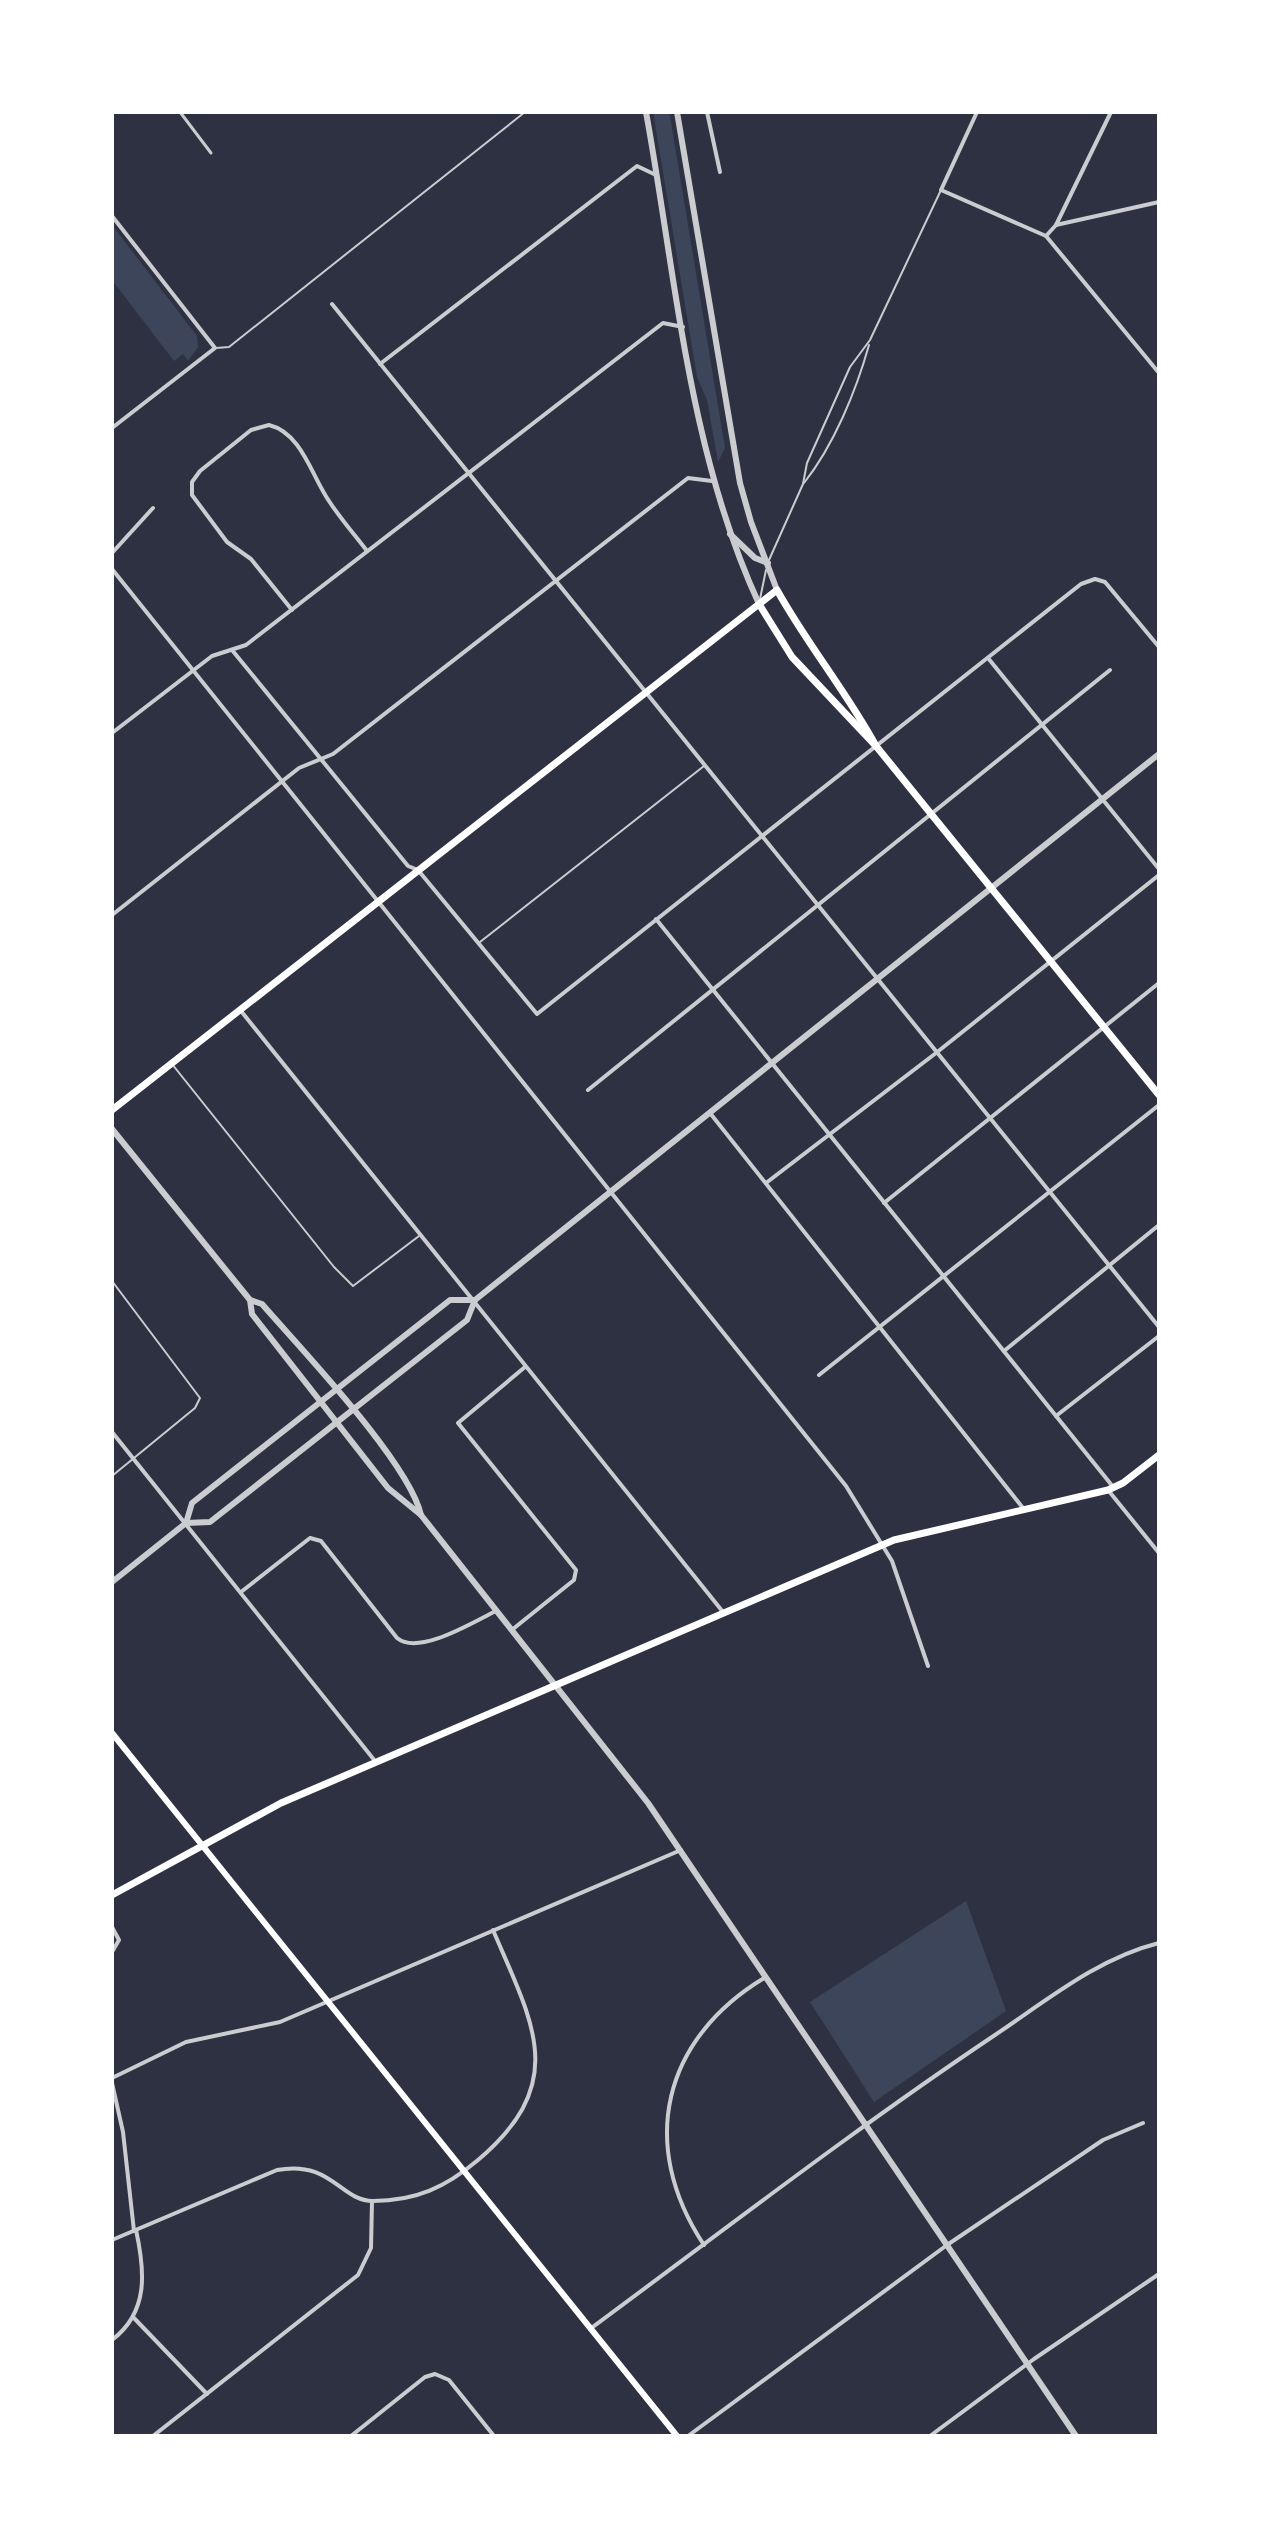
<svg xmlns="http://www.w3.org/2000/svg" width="1271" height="2548" viewBox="0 0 1271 2548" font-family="'IBM Plex Sans',sans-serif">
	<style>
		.green { fill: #3c4559 }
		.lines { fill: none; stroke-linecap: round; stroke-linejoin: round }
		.service { stroke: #caccd0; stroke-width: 2 }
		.pedestrian { stroke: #caccd0; stroke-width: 3 }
		.minor { stroke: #caccd0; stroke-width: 4 }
		.tertiary { stroke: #caccd0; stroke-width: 6 }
		.secondary { stroke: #fff; stroke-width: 6 }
		.primary { stroke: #fff; stroke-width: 7 }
	</style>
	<rect width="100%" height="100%" fill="#2d3142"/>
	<g class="green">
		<path d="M 653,112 L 668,112 L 670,116 L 725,448 L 718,462 L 707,400 L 697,377 Z"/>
		<path d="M 112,225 L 197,336 L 198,347 L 188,361 L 183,354 L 174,361 L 112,280 Z"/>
		<path d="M 966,1901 L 1006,2011 L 874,2102 L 810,2002 Z"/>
	</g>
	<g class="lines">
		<g class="service">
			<path d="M 216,348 L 229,347 L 525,112"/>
			<path d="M 804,483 C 834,445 856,391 869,345"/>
			<path d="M 769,560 L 803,484 L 807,463 L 850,367 L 870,340 L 941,190"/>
			<path d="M 760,599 L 766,570"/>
			<path d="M 480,942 L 704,766"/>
			<path d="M 172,1064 L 334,1267 L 353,1286 L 419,1236"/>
			<path d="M 112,1281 L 200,1398 L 195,1408 L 112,1476"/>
		</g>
		<path class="pedestrian" d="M 180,112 L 211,153"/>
		<g class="minor">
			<path d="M 707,112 L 720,172"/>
			<path d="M 977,112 L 941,190 L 1046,236 L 1056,225 L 1159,202"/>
			<path d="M 112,216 L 215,348 L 112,428"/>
			<path d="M 1056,225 L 1111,112"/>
			<path d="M 1046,236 L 1159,373"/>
			<path d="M 332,304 L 1159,1327"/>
			<path d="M 380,364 L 637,166 L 656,175"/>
			<path d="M 112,553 L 153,508"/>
			<path d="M 112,569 L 846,1486 L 892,1561 L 928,1666"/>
			<path d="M 292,610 L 251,559 L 227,542 L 192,495 L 192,482 L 200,471 L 251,430 L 269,425 C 302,433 312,477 329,501 C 340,518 354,534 367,551"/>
			<path d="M 232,650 L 408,866 L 418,870 L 537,1014 L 1081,584 L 1095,579 L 1105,582 L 1159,647"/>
			<path d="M 988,658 L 1159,869"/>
			<path d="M 112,733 L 212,656 L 246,645 L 663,323 L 683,327"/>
			<path d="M 112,915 L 299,768 L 333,754 L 688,478 L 712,481"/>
			<path d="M 656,919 L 1114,1488"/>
			<path d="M 241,1011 L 723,1612"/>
			<path d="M 588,1090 L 1110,670"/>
			<path d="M 710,1113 L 1023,1508"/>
			<path d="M 766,1183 L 936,1053 L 1159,875"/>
			<path d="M 884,1203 L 1159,983"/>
			<path d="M 1004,1351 L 1159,1225"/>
			<path d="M 819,1375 L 1159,1105"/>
			<path d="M 1056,1416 L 1159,1336"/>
			<path d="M 112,1432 L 375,1761"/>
			<path d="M 1108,1490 L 1159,1553"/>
			<path d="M 241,1592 L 310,1538 L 321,1541 L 397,1638 C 419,1656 473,1622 496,1611"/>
			<path d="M 513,1629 L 574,1580 L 576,1570 L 458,1423 L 525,1367"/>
			<path d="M 112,1927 L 119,1940 L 112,1952"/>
			<path d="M 112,2078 L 186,2042 L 280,2022 L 681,1850"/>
			<path d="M 112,2083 L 123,2132 L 134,2231"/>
			<path d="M 112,2240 L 277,2170 C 332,2160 340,2201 373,2201 C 416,2201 446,2187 478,2160 C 570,2082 533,2024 493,1930"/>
			<path d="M 704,2245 C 637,2144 663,2038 766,1977"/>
			<path d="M 133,2317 L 207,2394"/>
			<path d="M 590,2329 C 724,2230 856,2128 995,2035 C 1046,2001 1098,1958 1159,1943"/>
			<path d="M 112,2340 C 149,2312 145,2271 136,2230"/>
			<path d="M 153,2436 L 358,2275 L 371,2248 L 372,2201"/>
			<path d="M 351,2436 L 425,2377 L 435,2374 L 449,2380 L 494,2436"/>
			<path d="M 688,2436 L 947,2245 L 1103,2140 L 1143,2123"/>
			<path d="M 930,2436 L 1034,2359 L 1159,2274"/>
		</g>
		<g class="tertiary">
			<path d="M 646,112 C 676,277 688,450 759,604"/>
			<path d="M 677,112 L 740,483 L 751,522 L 777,590"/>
			<path d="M 730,534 L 755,558 L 768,563"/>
			<path d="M 112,1129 L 250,1300 L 252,1314 L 388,1488 L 421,1515 L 648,1803 L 1076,2436"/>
			<path d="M 250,1300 L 262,1304 C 301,1349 409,1462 421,1515"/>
			<path d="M 186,1523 L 210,1522 L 467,1320 L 475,1300 L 1159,754"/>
			<path d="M 112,1582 L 186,1523 L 192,1503 L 450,1300 L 475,1300"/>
		</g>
		<path class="secondary" d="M 112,1733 L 677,2436"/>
		<g class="primary">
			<path d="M 759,604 L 792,657 L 876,746 L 1159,1095"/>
			<path d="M 112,1110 L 777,590 C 807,644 846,691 876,746"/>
			<path d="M 112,1895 L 281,1803 L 894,1540 L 1108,1490 L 1123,1483 L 1159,1455"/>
		</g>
	</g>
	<rect width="1271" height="2548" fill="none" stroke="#ffffff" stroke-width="228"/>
</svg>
